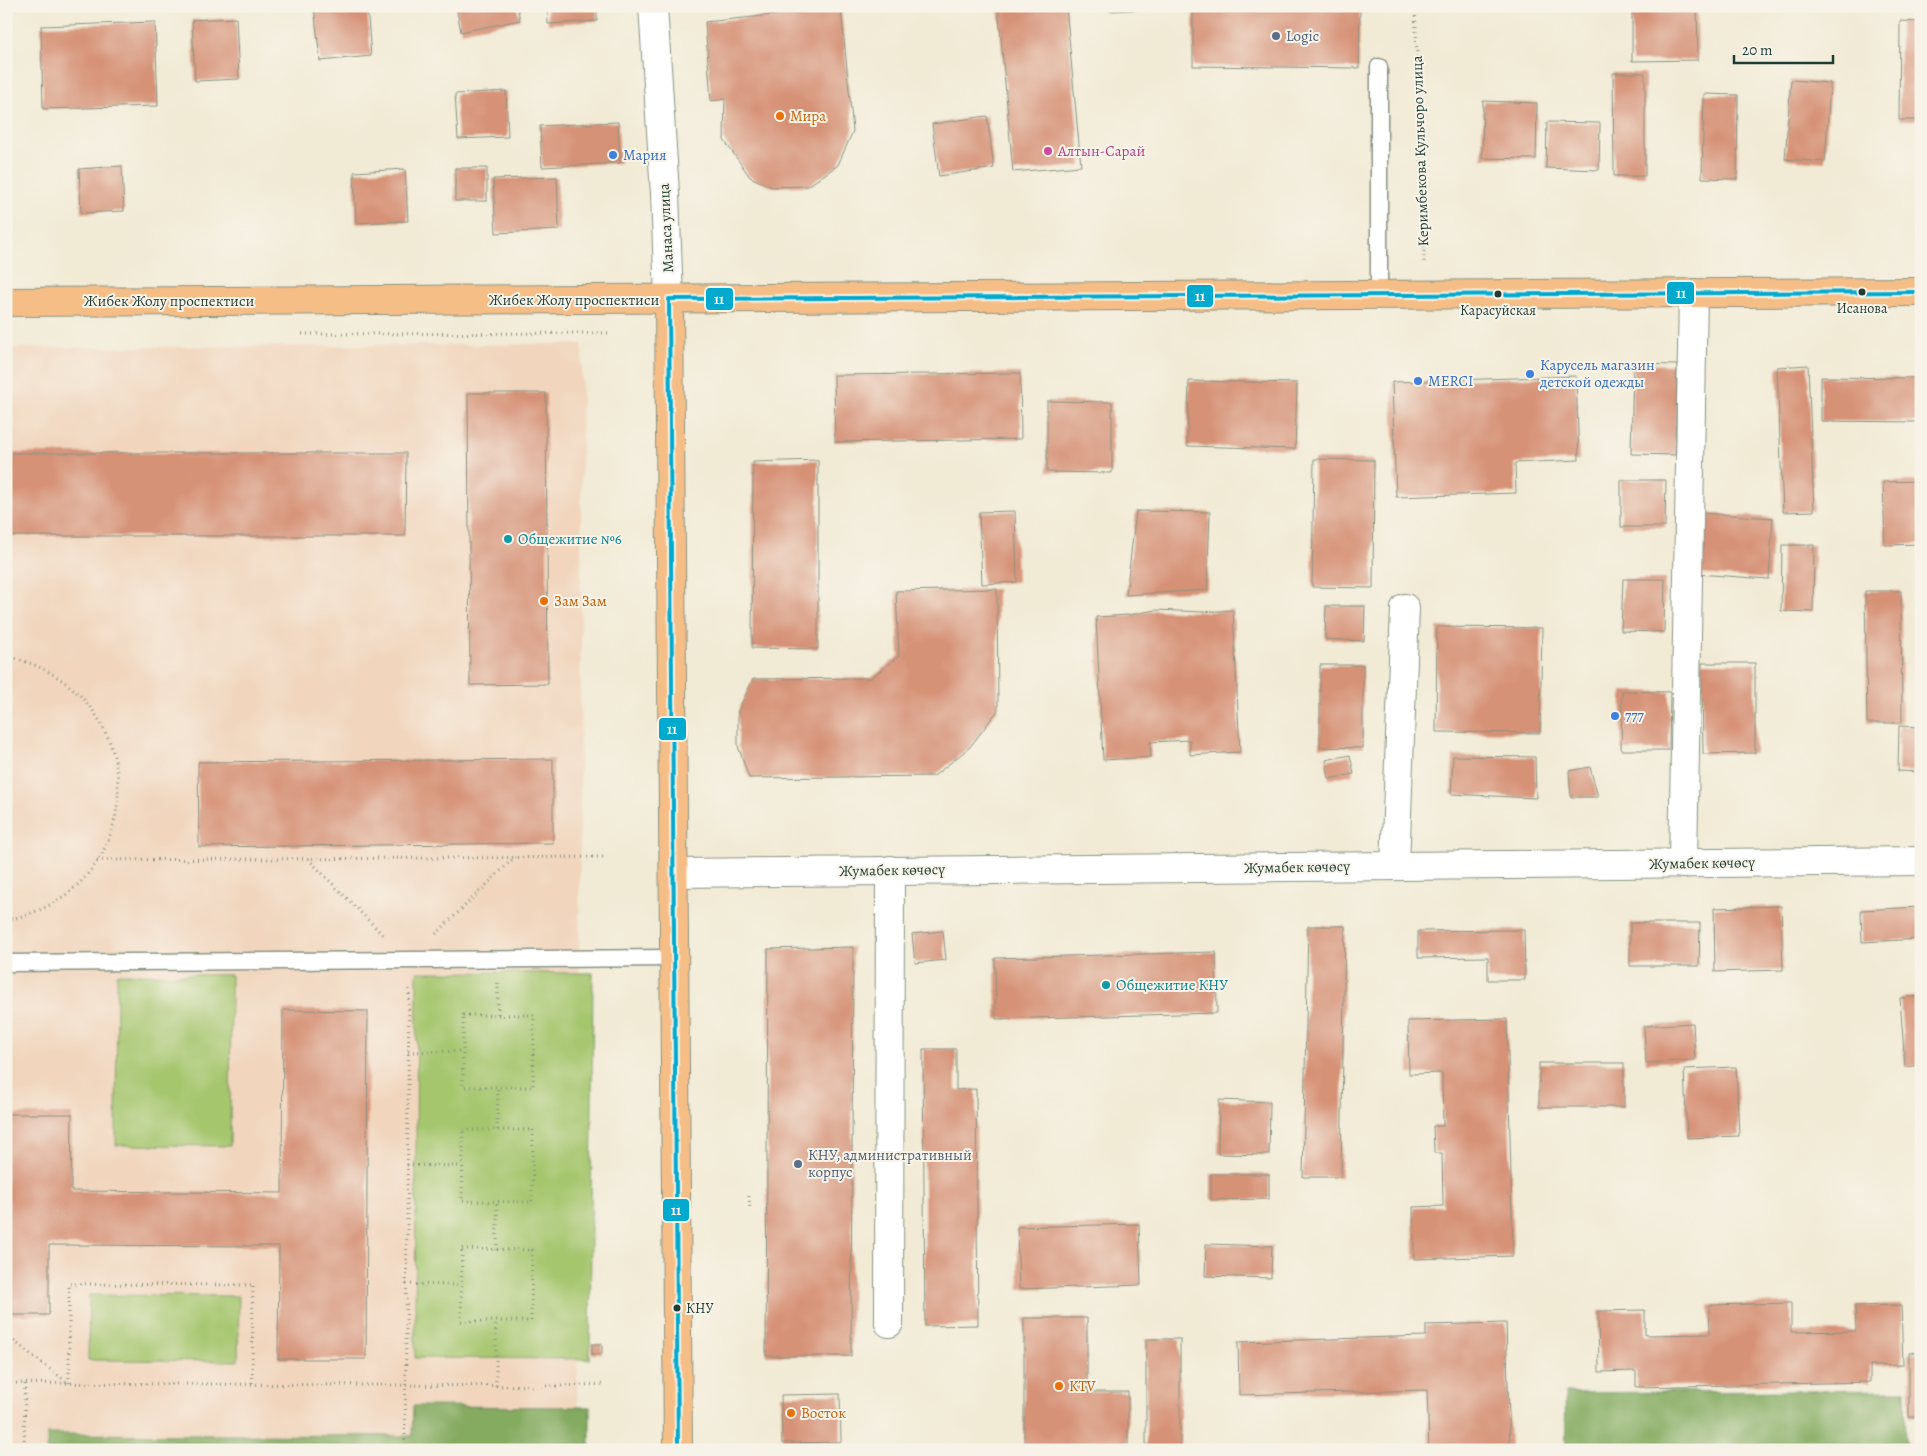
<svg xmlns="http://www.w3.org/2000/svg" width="1927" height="1456" viewBox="0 0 1927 1456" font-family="Alegreya,serif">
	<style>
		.built { fill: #f1d5bd }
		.green { fill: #a6c66e; stroke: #628251 }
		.forest { fill: #84ab61; stroke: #52744a }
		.building { fill: #d69277 }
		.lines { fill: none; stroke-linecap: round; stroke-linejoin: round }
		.service-casing { stroke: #889484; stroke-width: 19 }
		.minor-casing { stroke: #889484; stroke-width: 30 }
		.primary-casing { stroke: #889484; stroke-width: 30 }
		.path { stroke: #889484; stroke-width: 3; stroke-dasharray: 1 4; stroke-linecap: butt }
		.service { stroke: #fff; stroke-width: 16 }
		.minor { stroke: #fff; stroke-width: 28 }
		.primary { stroke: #f6be87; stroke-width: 28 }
		.bus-1-casing { stroke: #f7f3e8; stroke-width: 8 }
		.bus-1 { stroke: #00a9ce; stroke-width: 4 }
		.service-dot { fill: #5c6f8a; stroke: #f7f3e8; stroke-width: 2 }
		.food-dot { fill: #e8710a; stroke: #f7f3e8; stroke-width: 2 }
		.hotel-dot { fill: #d1479c; stroke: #f7f3e8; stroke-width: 2 }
		.shop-dot { fill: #3f7fe0; stroke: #f7f3e8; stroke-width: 2 }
		.bus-dot { fill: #1f3d34; stroke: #f7f3e8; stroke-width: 2 }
		.culture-dot { fill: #0f9aa8; stroke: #f7f3e8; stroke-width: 2 }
		.labels { text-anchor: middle; stroke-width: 4; stroke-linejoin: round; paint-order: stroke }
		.bus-label { font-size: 14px; fill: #1f3d34; stroke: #f7f3e8 }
		.service-label { font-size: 15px; fill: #4e5e75; stroke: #f7f3e8; text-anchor: start }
		.food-label { font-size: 15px; fill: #c56008; stroke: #f7f3e8; text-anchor: start }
		.hotel-label { font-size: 15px; fill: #b23c85; stroke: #f7f3e8; text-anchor: start }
		.street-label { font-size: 15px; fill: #1f3d34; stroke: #f7f3e8 }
		.shop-label { font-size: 15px; fill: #366cbe; stroke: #f7f3e8; text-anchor: start }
		.culture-label { font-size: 15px; fill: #0d838f; stroke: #f7f3e8; text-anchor: start }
		.line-badge { stroke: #f7f3e8; stroke-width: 2 }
		.badge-label { font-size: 14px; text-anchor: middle; font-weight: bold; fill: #fff }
	</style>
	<rect width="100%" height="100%" fill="#f7f3e8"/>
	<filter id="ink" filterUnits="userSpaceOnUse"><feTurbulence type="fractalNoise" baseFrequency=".02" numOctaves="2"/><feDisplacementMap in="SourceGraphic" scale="10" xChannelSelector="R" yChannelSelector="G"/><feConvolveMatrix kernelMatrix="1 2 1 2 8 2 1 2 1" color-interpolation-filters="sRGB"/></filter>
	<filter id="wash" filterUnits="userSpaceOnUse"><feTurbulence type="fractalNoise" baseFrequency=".0096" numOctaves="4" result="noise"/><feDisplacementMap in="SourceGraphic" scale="20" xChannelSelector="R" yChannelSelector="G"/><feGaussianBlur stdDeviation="1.12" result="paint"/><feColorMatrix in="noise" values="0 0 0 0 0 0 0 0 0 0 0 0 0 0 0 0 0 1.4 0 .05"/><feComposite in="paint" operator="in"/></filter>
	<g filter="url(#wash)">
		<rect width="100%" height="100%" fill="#f1ead5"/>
		<path class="built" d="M 582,344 L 577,1450 L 6,1450 L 6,348 Z"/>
		<g class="green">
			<path d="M 417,972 L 593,973 L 590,1359 L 415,1358 Z"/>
			<path d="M 117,974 L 231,975 L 230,1146 L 116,1145 Z"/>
			<path d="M 89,1295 L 239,1296 L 238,1361 L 88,1360 Z"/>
		</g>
		<g class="forest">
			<path d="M 1905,1390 L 1906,1450 L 1566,1450 L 1565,1393 Z"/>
			<path d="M 413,1406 L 590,1407 L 590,1450 L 47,1450 L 47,1434 L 412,1436 Z"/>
		</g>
		<g id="blocks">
			<g class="building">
				<path d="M 314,6 L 367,6 L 371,56 L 320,61 Z"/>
				<path d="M 456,6 L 517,6 L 520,20 L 461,32 Z"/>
				<path d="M 547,6 L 597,6 L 597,21 L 548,24 Z"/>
				<path d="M 998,6 L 1066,6 L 1081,166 L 1013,172 Z"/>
				<path d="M 1108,6 L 1183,6 L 1183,8 L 1109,11 Z"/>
				<path d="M 1193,6 L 1360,6 L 1359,68 L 1193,66 Z"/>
				<path d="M 1632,6 L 1697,6 L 1698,60 L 1632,61 Z"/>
				<path d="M 841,8 L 853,131 L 838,165 L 808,186 L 772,187 L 750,177 L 724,140 L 725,99 L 711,101 L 705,22 Z"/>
				<path d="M 236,18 L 239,79 L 195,81 L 192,20 Z"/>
				<path d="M 1900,21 L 1921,22 L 1921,120 L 1899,120 Z"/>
				<path d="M 155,22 L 158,106 L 43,109 L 41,26 Z"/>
				<path d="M 1613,73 L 1645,73 L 1645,176 L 1614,176 Z"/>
				<path d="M 1791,80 L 1830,83 L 1825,162 L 1785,159 Z"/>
				<path d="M 506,91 L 508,137 L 458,139 L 455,94 Z"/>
				<path d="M 1704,94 L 1738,95 L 1737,179 L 1702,178 Z"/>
				<path d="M 1483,101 L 1537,103 L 1536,159 L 1482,158 Z"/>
				<path d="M 987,116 L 994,168 L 939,176 L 932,124 Z"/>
				<path d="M 618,122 L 620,163 L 542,167 L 540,126 Z"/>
				<path d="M 1547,122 L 1600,123 L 1599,170 L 1546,168 Z"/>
				<path d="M 122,166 L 124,211 L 81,213 L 79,169 Z"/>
				<rect x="455" y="168" width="32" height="33"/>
				<path d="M 405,169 L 408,221 L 356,223 L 354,172 Z"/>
				<path d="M 557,177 L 559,230 L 496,233 L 493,179 Z"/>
				<path d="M 1633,364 L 1677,365 L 1675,455 L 1631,454 Z"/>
				<path d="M 1808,365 L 1814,511 L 1783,512 L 1777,367 Z"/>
				<path d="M 1020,373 L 1021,439 L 835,442 L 834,375 Z"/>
				<path d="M 1576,376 L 1579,460 L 1515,463 L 1516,493 L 1396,497 L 1392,382 Z"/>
				<path d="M 1821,377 L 1921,378 L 1921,422 L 1821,421 Z"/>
				<path d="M 1189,381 L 1297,383 L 1295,449 L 1187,446 Z"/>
				<path d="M 468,393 L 546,393 L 548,684 L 470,685 Z"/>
				<path d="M 1047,401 L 1112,402 L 1112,473 L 1047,472 Z"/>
				<path d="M 6,453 L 406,453 L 405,536 L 6,536 Z"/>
				<path d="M 1314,459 L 1374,460 L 1373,588 L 1312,587 Z"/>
				<path d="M 818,460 L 818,649 L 752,648 L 753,462 Z"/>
				<path d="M 1621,480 L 1666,480 L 1665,527 L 1621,527 Z"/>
				<path d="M 1921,481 L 1921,544 L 1885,545 L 1883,482 Z"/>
				<path d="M 1015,511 L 1017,582 L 982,584 L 979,512 Z"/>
				<path d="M 1136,511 L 1210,512 L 1207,590 L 1126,595 Z"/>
				<path d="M 1701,513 L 1773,518 L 1769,579 L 1697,574 Z"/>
				<path d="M 1782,545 L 1814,545 L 1813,612 L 1781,611 Z"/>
				<path d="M 1623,579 L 1665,579 L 1664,632 L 1621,631 Z"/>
				<path d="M 997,589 L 998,710 L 970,747 L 934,776 L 749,778 L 738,746 L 738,711 L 753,679 L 871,678 L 899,656 L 896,591 Z"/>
				<path d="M 1865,591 L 1901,591 L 1902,723 L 1867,723 Z"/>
				<path d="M 1326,606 L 1365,606 L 1364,641 L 1325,639 Z"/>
				<path d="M 1155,610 L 1203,612 L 1233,610 L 1240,752 L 1190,755 L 1190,740 L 1150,742 L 1151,757 L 1103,760 L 1096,617 L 1130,615 Z"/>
				<path d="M 1437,627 L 1542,628 L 1540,733 L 1436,732 Z"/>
				<path d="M 1702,663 L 1755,663 L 1755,753 L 1703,754 Z"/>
				<path d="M 1320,665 L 1363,665 L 1363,748 L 1320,747 Z"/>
				<path d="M 1622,691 L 1670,692 L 1669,750 L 1621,750 Z"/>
				<path d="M 1899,726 L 1921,727 L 1921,772 L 1898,771 Z"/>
				<path d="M 1350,755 L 1354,774 L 1329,779 L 1326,760 Z"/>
				<path d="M 1453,756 L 1535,757 L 1536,798 L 1451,794 Z"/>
				<path d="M 553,759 L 553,843 L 199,847 L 198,762 Z"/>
				<path d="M 1590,767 L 1598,797 L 1571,797 L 1569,771 Z"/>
				<path d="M 1781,906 L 1783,970 L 1715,972 L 1714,908 Z"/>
				<path d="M 1921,907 L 1921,939 L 1862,942 L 1861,910 Z"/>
				<path d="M 1630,923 L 1700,923 L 1699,966 L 1630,966 Z"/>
				<path d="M 1308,926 L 1345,926 L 1341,1177 L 1303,1177 Z"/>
				<path d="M 1524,930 L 1525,980 L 1488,980 L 1488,957 L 1418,958 L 1418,931 Z"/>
				<path d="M 943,931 L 946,960 L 915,963 L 912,934 Z"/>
				<path d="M 853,947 L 851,1356 L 766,1356 L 768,949 Z"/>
				<path d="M 1216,952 L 1217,1013 L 996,1019 L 995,958 Z"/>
				<path d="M 1921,996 L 1921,1065 L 1905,1067 L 1900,998 Z"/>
				<path d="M 283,1010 L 368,1011 L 366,1359 L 278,1359 L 279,1246 L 49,1245 L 49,1315 L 6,1315 L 6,1114 L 72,1114 L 71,1191 L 282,1193 Z"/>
				<path d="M 1507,1019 L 1513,1256 L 1414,1259 L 1413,1207 L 1443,1206 L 1442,1153 L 1434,1153 L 1433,1126 L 1443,1126 L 1442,1073 L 1409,1074 L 1408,1021 Z"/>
				<path d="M 1693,1023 L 1695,1060 L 1646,1063 L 1644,1026 Z"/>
				<path d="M 923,1049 L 956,1049 L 956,1090 L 976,1089 L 978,1325 L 925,1326 Z"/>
				<rect x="1539" y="1063" width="85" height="44"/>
				<path d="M 1736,1067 L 1739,1136 L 1687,1138 L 1684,1069 Z"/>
				<path d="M 1219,1100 L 1270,1102 L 1269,1155 L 1218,1154 Z"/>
				<path d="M 1211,1174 L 1269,1174 L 1269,1199 L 1211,1200 Z"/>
				<path d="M 1139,1224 L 1141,1285 L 1019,1289 L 1017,1227 Z"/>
				<path d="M 1206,1244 L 1272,1246 L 1271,1278 L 1205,1276 Z"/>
				<path d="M 1791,1303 L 1791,1332 L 1856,1331 L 1855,1306 L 1901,1305 L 1903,1365 L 1870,1366 L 1870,1382 L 1636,1387 L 1636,1371 L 1599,1372 L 1598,1311 L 1645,1310 L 1645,1335 L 1710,1334 L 1709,1305 Z"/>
				<path d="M 1024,1318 L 1087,1318 L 1087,1392 L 1128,1392 L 1128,1450 L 1024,1450 Z"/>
				<path d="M 1506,1323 L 1510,1449 L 1429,1450 L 1427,1390 L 1239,1395 L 1238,1342 L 1426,1336 L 1426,1325 Z"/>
				<rect x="1146" y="1339" width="34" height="110"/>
				<rect x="592" y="1344" width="10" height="10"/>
				<path d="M 1921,1352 L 1921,1417 L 1909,1417 L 1909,1353 Z"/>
				<path d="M 840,1394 L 841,1442 L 782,1443 L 781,1395 Z"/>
			</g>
		</g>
	</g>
	<g filter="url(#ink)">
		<use href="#blocks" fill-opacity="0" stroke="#889484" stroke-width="1"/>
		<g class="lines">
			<g class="service-casing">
				<g id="service">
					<path d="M 1379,67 L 1379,295"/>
					<path d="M 6,963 L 674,958"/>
				</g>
			</g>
			<g class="minor-casing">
				<g id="minor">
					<path d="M 653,6 L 665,194 L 669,299"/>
					<path d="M 1683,864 L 1693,293"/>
					<path d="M 1395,866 L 1405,608"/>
					<path d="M 674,873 L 1921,861"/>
					<path d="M 889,1323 L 890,870"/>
				</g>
			</g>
			<g class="primary-casing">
				<g id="primary">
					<path d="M 669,299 L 678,1450"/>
					<path d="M 6,302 L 1921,292"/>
				</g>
			</g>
			<g class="path">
				<path d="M 1415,6 L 1424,226 L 1424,265"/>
				<path d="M 302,334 L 608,333"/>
				<path d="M 6,656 C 157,690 154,892 6,920"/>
				<path d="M 308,859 L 383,935"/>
				<path d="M 97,860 L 605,857"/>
				<path d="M 436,934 L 515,857"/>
				<path d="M 498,983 L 498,1015"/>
				<path d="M 463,1015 L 534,1015 L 533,1087 L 463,1087 Z"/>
				<path d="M 408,1052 L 463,1051"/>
				<path d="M 463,1130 L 533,1130 L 532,1202 L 462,1201 Z"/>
				<path d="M 497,1130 L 498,1087"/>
				<path d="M 407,1165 L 462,1166"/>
				<path d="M 749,1196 L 750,1210"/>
				<path d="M 462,1249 L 532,1250 L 531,1321 L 461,1321 Z"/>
				<path d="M 497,1250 L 497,1202"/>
				<path d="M 406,1284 L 461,1285"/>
				<path d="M 6,1335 L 68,1383"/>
				<path d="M 6,1383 L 563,1386 L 605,1384"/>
				<path d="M 69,1383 L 69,1284 L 253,1285 L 252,1384"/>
				<path d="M 496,1386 L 496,1321"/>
				<path d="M 24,1450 L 25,1383"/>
				<path d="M 405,1450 L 409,985"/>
			</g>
			<use href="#service" class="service"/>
			<use href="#minor" class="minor"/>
			<use href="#primary" class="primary"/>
			<g class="bus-1-casing">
				<path id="bus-1" d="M 678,1450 L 669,299 L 1921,292"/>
			</g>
			<use href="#bus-1" class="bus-1"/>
		</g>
	</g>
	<g class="service-dot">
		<circle cx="1276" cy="36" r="5"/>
		<circle cx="798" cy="1164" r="5"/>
	</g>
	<g class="food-dot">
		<circle cx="780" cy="116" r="5"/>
		<circle cx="544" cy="601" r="5"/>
		<circle cx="1059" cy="1386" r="5"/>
		<circle cx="791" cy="1413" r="5"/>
	</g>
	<circle class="hotel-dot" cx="1048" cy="151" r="5"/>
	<g class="shop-dot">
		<circle cx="613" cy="155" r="5"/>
		<circle cx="1530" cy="374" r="5"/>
		<circle cx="1418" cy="381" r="5"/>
		<circle cx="1615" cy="716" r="5"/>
	</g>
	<g class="bus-dot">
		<circle cx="1862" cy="292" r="4.5"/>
		<circle cx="1498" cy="294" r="4.5"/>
		<circle cx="677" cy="1308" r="4.5"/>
	</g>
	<g class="culture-dot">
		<circle cx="508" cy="539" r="5"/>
		<circle cx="1106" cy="985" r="5"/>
	</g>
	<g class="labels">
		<g class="bus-label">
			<text x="1862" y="313">Исанова</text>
			<text x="1498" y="315">Карасуйская</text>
			<text x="686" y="1313" text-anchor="start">КНУ</text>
		</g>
		<g class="service-label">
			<text x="1286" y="41">Logic</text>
			<text x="808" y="1160">КНУ, административный<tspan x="808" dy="17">корпус</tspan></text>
		</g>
		<g class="food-label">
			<text x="790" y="121">Мира</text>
			<text x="554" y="606">Зам Зам</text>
			<text x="1069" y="1391">KTV</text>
			<text x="801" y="1418">Восток</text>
		</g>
		<g class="hotel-label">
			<text x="1058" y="156">Алтын-Сарай</text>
		</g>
		<g class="street-label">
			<text transform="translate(1420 151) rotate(-92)" y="5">Керимбекова Кульчоро улица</text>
			<text transform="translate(666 228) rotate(-93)" y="5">Манаса улица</text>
			<text x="574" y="305">Жибек Жолу проспектиси</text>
			<text x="169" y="306">Жибек Жолу проспектиси</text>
			<text transform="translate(1702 863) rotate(-1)" y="5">Жумабек көчөсү</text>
			<text transform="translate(1297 867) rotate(-1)" y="5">Жумабек көчөсү</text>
			<text transform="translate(892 870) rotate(-1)" y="5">Жумабек көчөсү</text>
		</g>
		<g class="shop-label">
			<text x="623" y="160">Мария</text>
			<text x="1540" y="370">Карусель магазин<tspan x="1540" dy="17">детской одежды</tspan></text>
			<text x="1428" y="386">MERCI</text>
			<text x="1625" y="721">777</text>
		</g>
		<g class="culture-label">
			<text x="518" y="544">Общежитие №6</text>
			<text x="1116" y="990">Общежитие КНУ</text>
		</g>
	</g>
	<g class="line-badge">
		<rect x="1666" y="281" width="29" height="24" rx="5" fill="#00a9ce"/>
		<rect x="1186" y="284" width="28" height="24" rx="5" fill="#00a9ce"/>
		<rect x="705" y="287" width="29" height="24" rx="5" fill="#00a9ce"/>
		<rect x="658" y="717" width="29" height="24" rx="5" fill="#00a9ce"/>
		<rect x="662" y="1198" width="28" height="24" rx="5" fill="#00a9ce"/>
	</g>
	<g class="badge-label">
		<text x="1681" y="298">11</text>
		<text x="1200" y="301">11</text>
		<text x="719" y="304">11</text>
		<text x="672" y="734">11</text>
		<text x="676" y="1215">11</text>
	</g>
	<rect width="1927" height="1456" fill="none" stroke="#f7f3e8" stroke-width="25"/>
	<path d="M1734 55v8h99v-8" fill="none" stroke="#1f3d34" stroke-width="2.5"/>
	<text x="1742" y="55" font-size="15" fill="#1f3d34" stroke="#f7f3e8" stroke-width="4" paint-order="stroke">20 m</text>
</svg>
